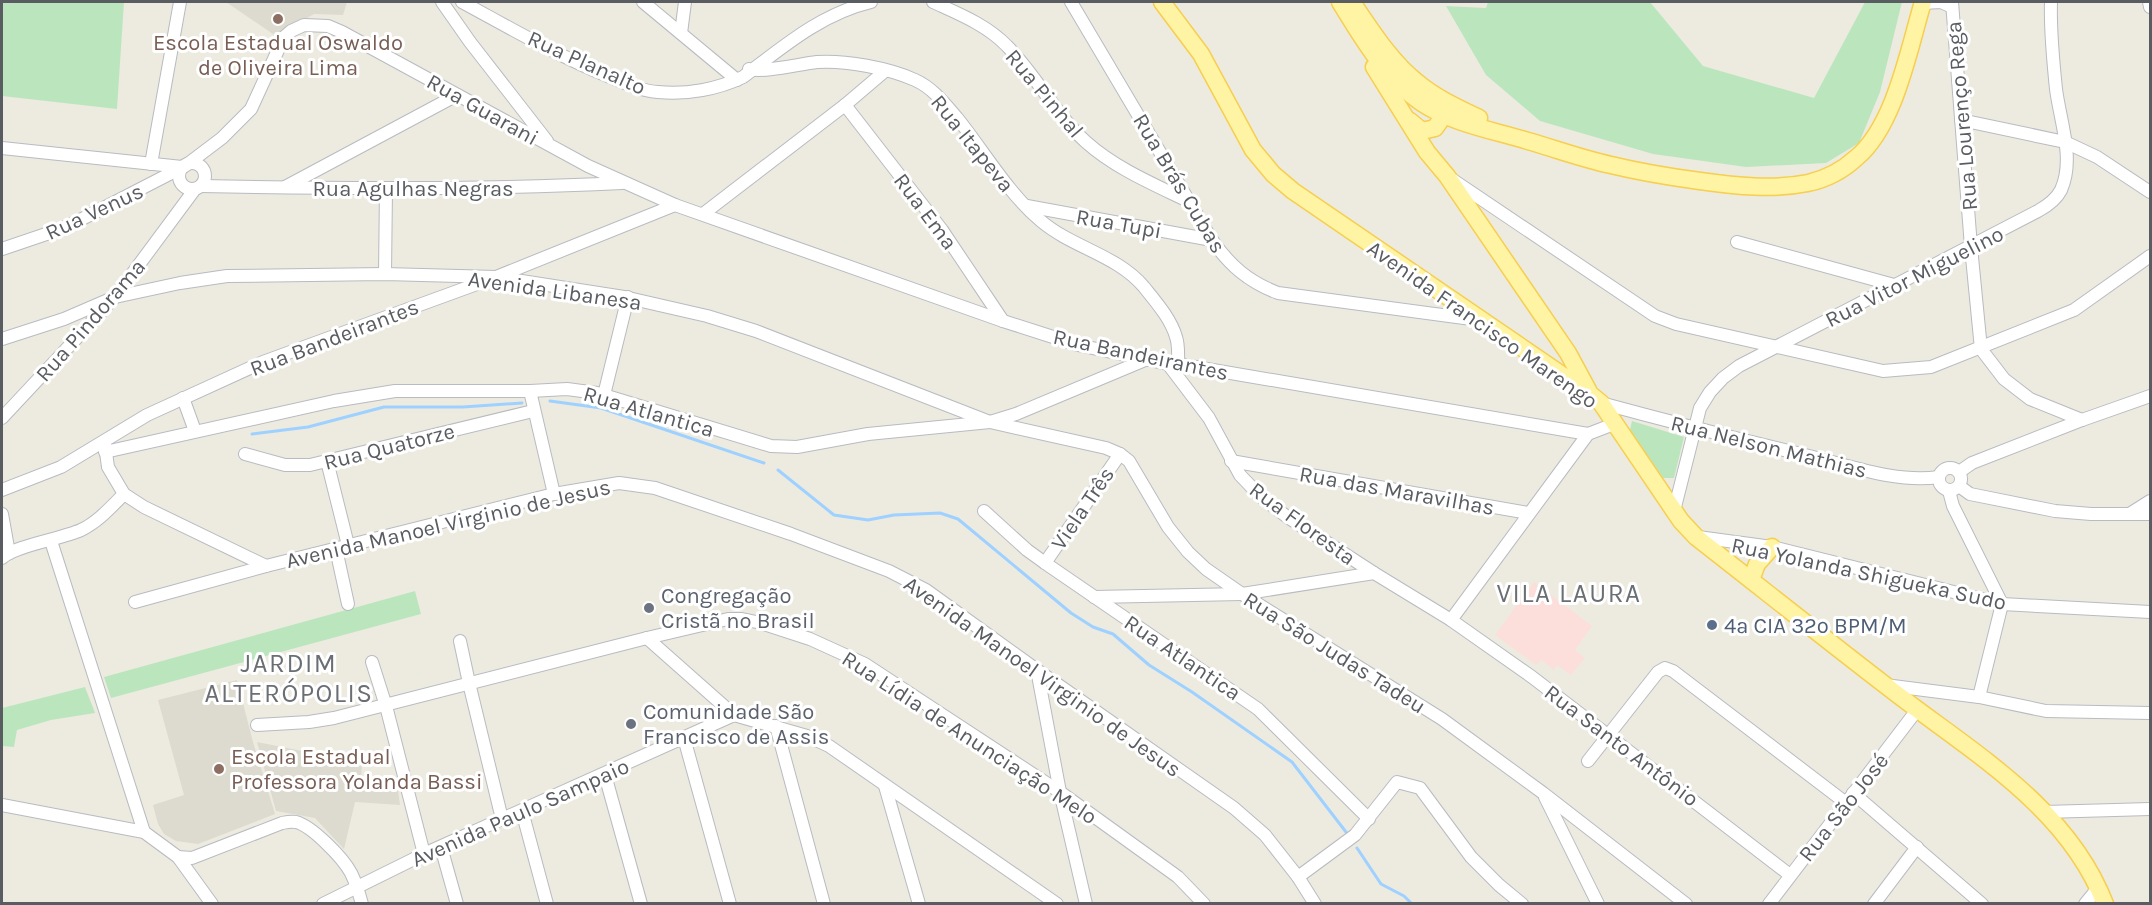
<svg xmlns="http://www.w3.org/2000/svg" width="2152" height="905" viewBox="0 0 2152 905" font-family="Karla,sans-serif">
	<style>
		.education { fill: #dddacf }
		.medical { fill: #fcdfda }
		.green { fill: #bbe6bd }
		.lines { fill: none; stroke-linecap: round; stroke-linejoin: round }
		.stream { stroke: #9ed1ff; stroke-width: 3 }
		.minor-casing { stroke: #b8bbc0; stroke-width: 14 }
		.major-casing { stroke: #f6ce50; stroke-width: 19 }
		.minor { stroke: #fff; stroke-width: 12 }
		.major { stroke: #fff4a3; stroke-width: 16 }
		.education-dot { fill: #8d6e63; stroke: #fff; stroke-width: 2 }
		.worship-dot { fill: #6b7280; stroke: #fff; stroke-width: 2 }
		.service-dot { fill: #5c6f8a; stroke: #fff; stroke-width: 2 }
		.labels { text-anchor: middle; stroke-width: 6; stroke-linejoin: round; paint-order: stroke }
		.education-label { font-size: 22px; fill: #785e54; stroke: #fff }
		.street-label { font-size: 22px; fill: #595d62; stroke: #fff }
		.worship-label { font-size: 22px; fill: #5b616d; stroke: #fff; text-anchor: start }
		.service-label { font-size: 22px; fill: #4e5e75; stroke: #fff; text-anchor: start }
		.quarter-label { font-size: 26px; letter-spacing: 1.5px; fill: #6a6f74; stroke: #fff }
	</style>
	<rect width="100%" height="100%" fill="#edebe0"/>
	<g class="education">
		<path d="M 226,2 L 347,2 L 343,15 L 314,14 L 276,36 Z"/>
		<path d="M 237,680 L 253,742 L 275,814 L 198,844 L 176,841 L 164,834 L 158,824 L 153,805 L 184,795 L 158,700 Z"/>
		<path d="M 257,742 L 362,763 L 361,779 L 398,790 L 400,805 L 355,802 L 344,849 L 315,818 L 276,811 Z"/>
	</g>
	<path class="medical" d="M 1534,582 L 1592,626 L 1575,650 L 1585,658 L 1571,675 L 1557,665 L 1554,670 L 1541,660 L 1536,665 L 1495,635 Z"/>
	<g class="green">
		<path d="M 2,2 L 124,2 L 117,109 L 2,96 Z"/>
		<path d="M 1488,2 L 1650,2 L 1703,66 L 1814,98 L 1865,2 L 1902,2 L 1880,92 L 1859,143 L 1826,163 L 1746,167 L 1653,154 L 1540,121 L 1486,75 L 1446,6 L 1486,8 Z"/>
		<path d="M 1632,421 L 1684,437 L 1674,478 L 1663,478 L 1630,430 Z"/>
		<path d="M 415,591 L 421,614 L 111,698 L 104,677 Z"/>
		<path d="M 85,687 L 95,713 L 51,720 L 17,730 L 14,747 L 2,746 L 2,708 Z"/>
	</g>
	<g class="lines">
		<g class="stream">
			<path d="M 550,401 L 601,408 L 764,463"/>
			<path d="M 252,434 L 308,427 L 384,407 L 463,407 L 522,403"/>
			<path d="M 778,470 L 834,515 L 868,520 L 894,515 L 940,513 L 958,519 L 1071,613 L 1093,627 L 1113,634 L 1149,665 L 1192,692 L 1292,762 L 1346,832"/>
			<path d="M 1357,848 L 1381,884 L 1404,896 L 1412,904"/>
		</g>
		<g class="minor-casing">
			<g id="minor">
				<path d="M 442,2 L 470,42 L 547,141"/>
				<path d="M 462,2 C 510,28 558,56 610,77 C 625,83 641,91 658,92 C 687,95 718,89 743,77 C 784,46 821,14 871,2"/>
				<path d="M 643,2 L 737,80"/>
				<path d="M 933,2 C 959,14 987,25 1007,46 C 1036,75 1055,114 1086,142 C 1115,168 1153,184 1188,201"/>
				<path d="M 1071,2 L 1212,240 C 1230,266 1249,282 1278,293 L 1479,320"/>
				<path d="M 1952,2 L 1971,247 L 1981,349 L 2004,379 L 2030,399 L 2082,420"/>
				<path d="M 2149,2 L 2150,7"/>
				<path d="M 1922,3 L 1941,2 L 1952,7"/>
				<path d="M 681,33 L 685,2"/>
				<path d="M 749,69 C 764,73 799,64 817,62 C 844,60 889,68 915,80 C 933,88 945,104 958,119 C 985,153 1008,193 1041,221 C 1073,248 1117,255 1144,287 C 1156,302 1171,319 1176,337 C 1179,345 1178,356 1178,364"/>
				<path d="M 845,105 L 942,230 L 1003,321"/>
				<path d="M 1961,120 L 2065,142 L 2097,157 L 2150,192"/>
				<path d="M 2,148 L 182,167"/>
				<circle cx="192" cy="176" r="13"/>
				<path d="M 151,164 L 180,2"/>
				<path d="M 185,166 L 222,138 L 251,109 L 284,37 L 291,31 L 304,25 L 328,26 L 342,32 L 588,166 L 675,205 L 1003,321 L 1078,345 L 1168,364 L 1178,364 L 1588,434"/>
				<path d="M 1453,180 L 1655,316 L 1676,324 L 1883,371 L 1931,367 L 2074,310 L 2150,256"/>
				<path d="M 201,186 C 341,189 482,190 622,183"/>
				<path d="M 285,187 L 457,95"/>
				<path d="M 1027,206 L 1212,240"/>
				<path d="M 703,214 L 845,105 L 885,71"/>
				<path d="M 1737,242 L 1894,285"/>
				<path d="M 2,249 L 58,230 L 82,219 L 183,167"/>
				<path d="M 385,274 L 386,189"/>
				<path d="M 2,339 L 64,319 L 115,297 L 180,283 L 227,276 L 385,274 L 496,277 L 624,297 L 707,316 L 756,331 L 990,422 L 1106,448 L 1120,454 L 1129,461 L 1168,527 L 1188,552 L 1206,569 L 1242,594 L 1442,719 L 1543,793 L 1686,904"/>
				<path d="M 1168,364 L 1209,418 L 1240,475 L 1261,497 L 1286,516 L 1374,573 L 1451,620 L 1532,677 L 1790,875"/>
				<path d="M 530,391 L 554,494"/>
				<path d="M 604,395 L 628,297"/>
				<path d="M 183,398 L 195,431"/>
				<path d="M 1601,403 C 1671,422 1742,440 1813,457 C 1854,467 1897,483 1939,477"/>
				<path d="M 2,418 L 115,297 L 195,189"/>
				<path d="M 105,445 L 108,467 L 124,494 L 144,507 L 266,566"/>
				<path d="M 105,452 L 334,401 L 395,391 L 530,391 L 567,389 L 597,393 L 771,446 L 797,447 L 868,434 L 990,422 L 1016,414 L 1145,360"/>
				<path d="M 245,454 L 285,465 L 310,465 L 533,411"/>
				<path d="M 327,461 L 348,545"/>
				<path d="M 1231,461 L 1528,513"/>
				<circle cx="1950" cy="479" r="11"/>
				<path d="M 1959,472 L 1972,463 L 2082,420 L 2150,396"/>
				<path d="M 1959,486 L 1970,494 L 2055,511 L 2091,514 L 2150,514"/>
				<path d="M 2,490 L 61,467 L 147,415 L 263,362 L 496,277 L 675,205"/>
				<path d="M 1949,491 L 1953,506 L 2002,604 L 1979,697"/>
				<path d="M 984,511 L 1027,550 L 1045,563 L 1258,709 L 1369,819"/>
				<path d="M 1674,511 L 1700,408 L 1710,392 L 1723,378 L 1739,366 L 2038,211 C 2047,206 2056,200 2061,190 C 2075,159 2060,121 2056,89 C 2053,60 2050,31 2051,2"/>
				<path d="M 2131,513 L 2150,501"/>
				<path d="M 2,514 L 9,553"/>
				<path d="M 1698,537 L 1772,547 L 2002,604 L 2150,612"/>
				<path d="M 51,541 L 144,832"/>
				<path d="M 336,549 L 348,604"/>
				<path d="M 2,558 C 14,546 61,539 81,530 C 98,522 111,507 124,494"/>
				<path d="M 1045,563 L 1120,454"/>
				<path d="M 1094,597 L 1242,594 L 1374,573"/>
				<path d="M 135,602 L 266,566 L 554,494 L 619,483 L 655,488 L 791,534 L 889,571 L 926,590 L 1037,670 L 1234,808 L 1265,835 L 1298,877 L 1315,904"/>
				<path d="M 1451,620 L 1588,434 L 1614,424"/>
				<path d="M 647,638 L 734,715"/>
				<path d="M 460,641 L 469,683 L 502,819"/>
				<path d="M 372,662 L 386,706 L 424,854"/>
				<path d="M 1037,670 L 1060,792 L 1086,904"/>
				<path d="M 1885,685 L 1979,697 L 2046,711 L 2150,713"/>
				<path d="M 257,725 L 309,722 L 334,718 L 647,638 L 728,619 L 742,619 L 761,623 L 810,639 L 865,664 L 1060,792 L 1178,877 L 1204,904"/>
				<path d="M 776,726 L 824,904"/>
				<path d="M 684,738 L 730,904"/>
				<path d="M 1588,761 L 1658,672 L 1665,668 L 1673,671 L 1846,803"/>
				<path d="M 605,775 L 641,904"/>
				<path d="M 885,786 L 919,904"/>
				<path d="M 1853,793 L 1982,904"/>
				<path d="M 1545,797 L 1598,904"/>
				<path d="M 2,805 L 144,832 L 178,857 L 212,904"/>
				<path d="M 522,811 L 547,904"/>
				<path d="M 2044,812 L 2150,809"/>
				<path d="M 441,847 L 457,904"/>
				<path d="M 178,857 L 192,858 L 282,823 C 287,822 291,821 296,822 C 312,826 343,858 351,873 C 356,883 359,893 362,904"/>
				<path d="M 1298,877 L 1355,835 L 1397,782 L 1420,788 L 1471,857 L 1499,885 L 1522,904"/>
				<path d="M 323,904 L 424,854 L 734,715 L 807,736 L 829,746 L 1057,904"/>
				<path d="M 1769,904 L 1917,710"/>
				<path d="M 1874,904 L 1917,847"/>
				<path d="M 2085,904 L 2098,888"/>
			</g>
		</g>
		<g class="major-casing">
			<g id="major">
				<path d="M 1162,2 L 1201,54 L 1253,150 L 1273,174 L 1293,191 L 1590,394 L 1601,403 L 1681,521 L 1696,537 C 1760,587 1824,638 1889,688 C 1968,750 2067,805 2105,904"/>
				<path d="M 1340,2 C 1362,38 1386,79 1422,103 C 1454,124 1492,130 1528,141 C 1556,149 1583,159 1611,165 C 1640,172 1670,177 1700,181 C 1736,186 1773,190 1808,183 C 1826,179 1843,170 1856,158 C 1895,126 1909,48 1923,2"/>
				<path d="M 1352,2 C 1371,30 1391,62 1418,83 C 1436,98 1458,108 1479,118"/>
				<path d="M 1374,67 L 1427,152 L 1447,176 L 1568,353 L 1588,390"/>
				<path d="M 1410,121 L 1422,131 L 1435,128 L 1440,121 L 1440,104"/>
				<path d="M 1751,580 L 1757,564 L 1772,547"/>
			</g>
		</g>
		<use href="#minor" class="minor"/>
		<use href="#major" class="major"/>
	</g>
	<g class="education-dot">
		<circle cx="278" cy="19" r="6"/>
		<circle cx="219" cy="769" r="6"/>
	</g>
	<g class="worship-dot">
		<circle cx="649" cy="608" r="6"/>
		<circle cx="631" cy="724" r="6"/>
	</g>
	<circle class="service-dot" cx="1712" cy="625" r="6"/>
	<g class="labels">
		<g class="education-label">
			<text x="278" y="50">Escola Estadual Oswaldo<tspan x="278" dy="25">de Oliveira Lima</tspan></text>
			<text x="231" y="764" text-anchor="start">Escola Estadual<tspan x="231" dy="25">Professora Yolanda Bassi</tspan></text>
		</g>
		<g class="street-label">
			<text transform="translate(587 62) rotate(24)" y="8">Rua Planalto</text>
			<text transform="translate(1045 93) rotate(50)" y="8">Rua Pinhal</text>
			<text transform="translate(483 109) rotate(29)" y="8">Rua Guarani</text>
			<text transform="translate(1961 116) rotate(-95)" y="8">Rua Lourenço Rega</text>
			<text transform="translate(973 143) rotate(51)" y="8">Rua Itapeva</text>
			<text transform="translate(1180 183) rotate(59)" y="8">Rua Brás Cubas</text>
			<text x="413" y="196">Rua Agulhas Negras</text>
			<text transform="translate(94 211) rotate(-25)" y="8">Rua Venus</text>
			<text transform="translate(926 211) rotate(53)" y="8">Rua Ema</text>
			<text transform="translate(1119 223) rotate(10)" y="8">Rua Tupi</text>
			<text transform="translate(1914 276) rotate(-27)" y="8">Rua Vitor Miguelino</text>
			<text transform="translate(555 290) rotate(8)" y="8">Avenida Libanesa</text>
			<text transform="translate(90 320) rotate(-49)" y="8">Rua Pindorama</text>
			<text transform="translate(1483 324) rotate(35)" y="8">Avenida Francisco Marengo</text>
			<text transform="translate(334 337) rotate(-21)" y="8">Rua Bandeirantes</text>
			<text transform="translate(1141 354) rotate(12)" y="8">Rua Bandeirantes</text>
			<text transform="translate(649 411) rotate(16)" y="8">Rua Atlantica</text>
			<text transform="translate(389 446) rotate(-14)" y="8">Rua Quatorze</text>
			<text transform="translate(1769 446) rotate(14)" y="8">Rua Nelson Mathias</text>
			<text transform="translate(1397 490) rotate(10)" y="8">Rua das Maravilhas</text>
			<text transform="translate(1082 508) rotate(-56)" y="8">Viela Três</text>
			<text transform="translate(448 523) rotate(-13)" y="8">Avenida Manoel Virginio de Jesus</text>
			<text transform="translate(1303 523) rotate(36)" y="8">Rua Floresta</text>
			<text transform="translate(1869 573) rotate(12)" y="8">Rua Yolanda Shigueka Sudo</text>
			<text transform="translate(1335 652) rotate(32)" y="8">Rua São Judas Tadeu</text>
			<text transform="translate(1183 657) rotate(34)" y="8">Rua Atlantica</text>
			<text transform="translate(1043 676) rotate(35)" y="8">Avenida Manoel Virginio de Jesus</text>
			<text transform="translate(970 737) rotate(33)" y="8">Rua Lídia de Anunciação Melo</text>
			<text transform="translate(1622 745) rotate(37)" y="8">Rua Santo Antônio</text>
			<text transform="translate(1843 807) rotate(-52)" y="8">Rua São José</text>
			<text transform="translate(520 812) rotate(-24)" y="8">Avenida Paulo Sampaio</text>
		</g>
		<g class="worship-label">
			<text x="661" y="603">Congregação<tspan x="661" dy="25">Cristã no Brasil</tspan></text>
			<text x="643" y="719">Comunidade São<tspan x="643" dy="25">Francisco de Assis</tspan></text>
		</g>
		<g class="service-label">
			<text x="1724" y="633">4ª CIA 32º BPM/M</text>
		</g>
		<g class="quarter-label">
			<text x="1569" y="602">VILA LAURA</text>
			<text x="289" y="672">JARDIM<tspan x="289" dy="30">ALTERÓPOLIS</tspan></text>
		</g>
	</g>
	<rect width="2152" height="905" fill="none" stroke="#595d62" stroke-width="6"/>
</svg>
